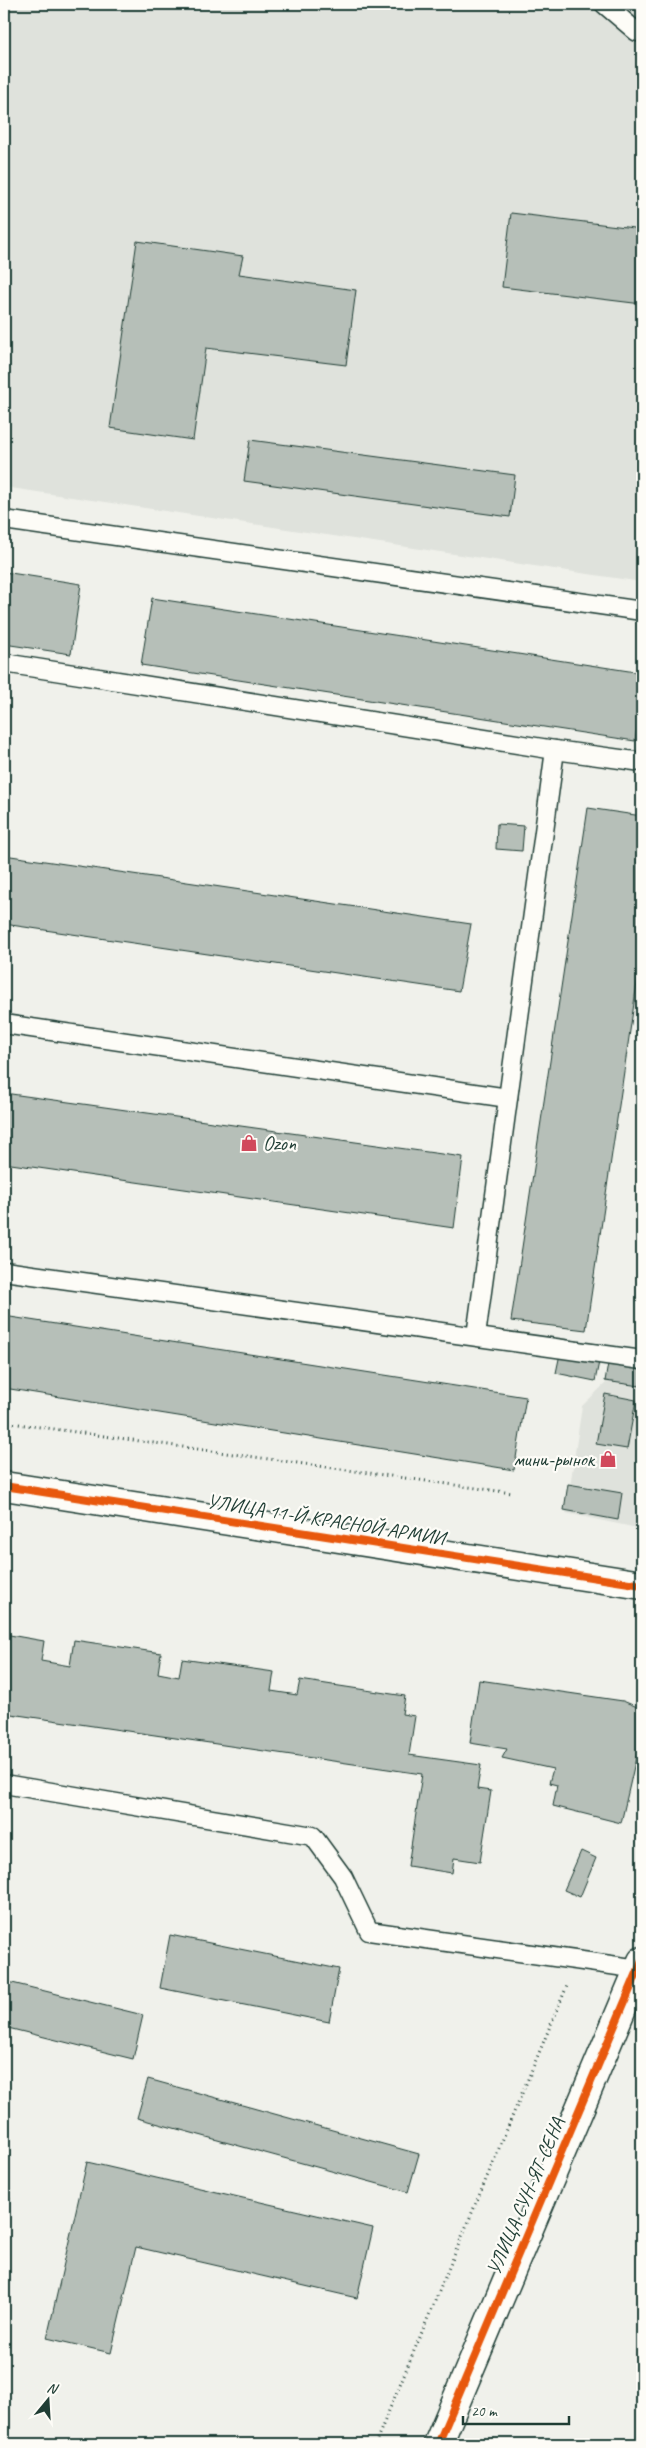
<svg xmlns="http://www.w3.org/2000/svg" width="646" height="2448" viewBox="0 0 646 2448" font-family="Caveat,sans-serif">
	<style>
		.built { fill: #dfe2dc }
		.building { fill: #b6bfb8; stroke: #1f3d34 }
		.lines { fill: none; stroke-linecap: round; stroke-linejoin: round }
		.lane-casing { stroke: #1f3d34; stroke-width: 21 }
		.street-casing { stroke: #1f3d34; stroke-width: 31 }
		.path { stroke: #1f3d34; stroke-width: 3; stroke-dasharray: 1 4; stroke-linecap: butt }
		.lane { stroke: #fdfcf7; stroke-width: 18 }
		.street { stroke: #fdfcf7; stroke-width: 28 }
		.cycleway-casing { stroke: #fdfcf7; stroke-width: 11 }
		.cycleway { stroke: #e8590c; stroke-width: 8 }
		.labels { text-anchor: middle; stroke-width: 4.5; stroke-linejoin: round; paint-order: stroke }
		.poi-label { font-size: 20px; fill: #1f3d34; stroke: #fdfcf7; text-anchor: start }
		.street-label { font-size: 20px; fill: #1f3d34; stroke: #fdfcf7 }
	</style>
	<rect width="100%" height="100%" fill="#f0f1eb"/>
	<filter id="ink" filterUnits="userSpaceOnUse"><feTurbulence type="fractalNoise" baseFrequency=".02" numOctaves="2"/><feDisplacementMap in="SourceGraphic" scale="10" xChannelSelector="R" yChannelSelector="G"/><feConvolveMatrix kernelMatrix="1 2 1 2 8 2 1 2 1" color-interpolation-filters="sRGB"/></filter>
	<g filter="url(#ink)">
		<g class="built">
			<path d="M 4,4 L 642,4 L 642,582 L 4,487 Z"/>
			<path d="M 642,1348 L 642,1529 L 566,1513 L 582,1406 Z"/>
		</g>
		<g class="building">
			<path d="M 511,213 L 642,229 L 642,304 L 502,287 Z"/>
			<path d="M 137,241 L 243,256 L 239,274 L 356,290 L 346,365 L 206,348 L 193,440 L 110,428 Z"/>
			<path d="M 250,440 L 515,475 L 510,517 L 244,481 Z"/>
			<path d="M 4,572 L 81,584 L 71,654 L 4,644 Z"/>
			<path d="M 152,598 L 642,673 L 642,691 L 635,741 L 141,665 Z"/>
			<path d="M 588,808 L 642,816 L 642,949 L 586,1330 L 511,1321 Z"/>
			<path d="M 497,824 L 524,826 L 522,851 L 496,849 Z"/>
			<path d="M 4,855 L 471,924 L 459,991 L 4,924 Z"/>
			<path d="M 4,1093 L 463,1157 L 454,1228 L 4,1163 Z"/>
			<path d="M 4,1316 L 526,1397 L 514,1470 L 4,1388 Z"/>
			<path d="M 560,1354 L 599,1362 L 595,1381 L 556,1373 Z"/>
			<path d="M 608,1364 L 642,1369 L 640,1386 L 605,1381 Z"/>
			<path d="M 605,1394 L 636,1400 L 627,1449 L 596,1444 Z"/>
			<path d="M 568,1484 L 622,1493 L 618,1520 L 564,1510 Z"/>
			<path d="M 4,1634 L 44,1641 L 41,1661 L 70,1666 L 74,1640 L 161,1653 L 158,1673 L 179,1677 L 182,1659 L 274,1672 L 271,1691 L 297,1695 L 300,1680 L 405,1696 L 402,1714 L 415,1716 L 409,1755 L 481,1765 L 477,1789 L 491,1791 L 480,1862 L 454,1858 L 452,1873 L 408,1866 L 422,1774 L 4,1713 Z"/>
			<path d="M 479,1680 L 623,1701 L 635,1706 L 642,1713 L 642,1732 L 621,1823 L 553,1806 L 557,1785 L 549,1783 L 553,1769 L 502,1758 L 507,1749 L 470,1743 Z"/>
			<path d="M 581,1851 L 596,1858 L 580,1897 L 564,1890 Z"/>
			<path d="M 170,1935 L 339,1969 L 329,2022 L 160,1988 Z"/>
			<path d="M 4,1981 L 143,2015 L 133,2059 L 4,2027 Z"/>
			<path d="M 148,2079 L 419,2154 L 408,2192 L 137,2118 Z"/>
			<path d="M 87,2162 L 373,2228 L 357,2298 L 136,2247 L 111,2353 L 47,2338 Z"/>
			<path d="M 4,2196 L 10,2197 L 4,2225 Z"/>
		</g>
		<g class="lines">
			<g class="lane-casing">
				<g id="lane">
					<path d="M 604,4 L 637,32 L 642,32"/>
					<path d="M 4,520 L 642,611"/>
					<path d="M 4,663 L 555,750 L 642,762"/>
					<path d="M 4,1024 L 508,1098"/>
					<path d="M 4,1271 L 642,1360"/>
					<path d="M 476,1336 L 555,750"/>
					<path d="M 4,1784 L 313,1836 L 343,1877 L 369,1931 L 639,1969"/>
				</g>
			</g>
			<g class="street-casing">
				<g id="street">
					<path d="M 4,1486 L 642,1585"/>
					<path d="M 438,2444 L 642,1961"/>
				</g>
			</g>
			<g class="path">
				<path d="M 4,1422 L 512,1493"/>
				<path d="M 375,2444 L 567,1986"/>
			</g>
			<use href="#lane" class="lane"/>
			<use href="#street" class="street"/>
			<g class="cycleway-casing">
				<g id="cycleway">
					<path d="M 4,1486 L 642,1585"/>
					<path d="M 438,2444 L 642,1961"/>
				</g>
			</g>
			<use href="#cycleway" class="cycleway"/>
		</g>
	</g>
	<defs>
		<g id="shop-bare" transform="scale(1.35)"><path d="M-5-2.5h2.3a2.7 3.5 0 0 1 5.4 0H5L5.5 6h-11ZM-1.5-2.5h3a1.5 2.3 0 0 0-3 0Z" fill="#d1495b" stroke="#fdfcf7" stroke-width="2.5" paint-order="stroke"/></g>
	</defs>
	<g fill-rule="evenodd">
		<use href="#shop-bare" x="249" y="1143"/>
		<use href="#shop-bare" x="608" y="1459"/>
	</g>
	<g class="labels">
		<g class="poi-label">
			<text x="263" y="1150">Ozon</text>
			<text x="594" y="1466" text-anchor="end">мини-рынок</text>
		</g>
		<g class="street-label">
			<text transform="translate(326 1519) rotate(9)" y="7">УЛИЦА 11-Й КРАСНОЙ АРМИИ</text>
			<text transform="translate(525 2196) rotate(-67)" y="7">УЛИЦА СУН-ЯТ-СЕНА</text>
		</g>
	</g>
	<rect width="646" height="2448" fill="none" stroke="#fdfcf7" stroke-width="20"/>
	<rect x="10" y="10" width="626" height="2428" fill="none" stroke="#1f3d34" stroke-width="2" filter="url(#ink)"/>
	<g transform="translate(48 2400) rotate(18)" stroke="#fdfcf7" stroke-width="4" paint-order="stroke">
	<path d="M0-4L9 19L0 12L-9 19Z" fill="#1f3d34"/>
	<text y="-8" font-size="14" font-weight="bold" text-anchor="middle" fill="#1f3d34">N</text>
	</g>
	<path d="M463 2416v8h106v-8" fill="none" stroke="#1f3d34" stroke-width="2.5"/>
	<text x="471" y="2416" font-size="15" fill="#1f3d34" stroke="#fdfcf7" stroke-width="4" paint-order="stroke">20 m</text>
</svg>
